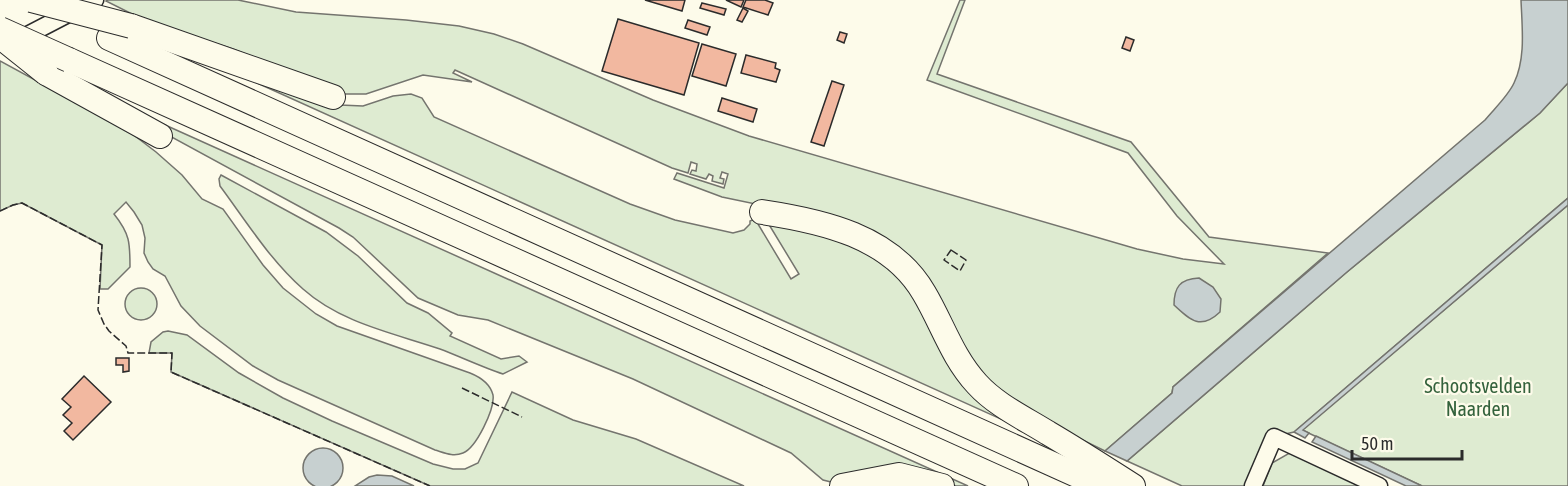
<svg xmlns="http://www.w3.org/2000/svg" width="1568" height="486" viewBox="0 0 1568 486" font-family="'Asap Condensed',sans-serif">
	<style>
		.green { fill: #deebd1; stroke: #74746e; stroke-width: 1.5 }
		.water { fill: #c7d0d0; stroke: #74746e; stroke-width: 1.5 }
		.building { fill: #f2b8a0; stroke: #2b2b2b; stroke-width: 1.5 }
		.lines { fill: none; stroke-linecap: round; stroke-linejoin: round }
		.minor-casing { stroke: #2b2b2b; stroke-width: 19 }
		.highway-casing { stroke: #2b2b2b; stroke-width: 26 }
		.minor { stroke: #fdfbea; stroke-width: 16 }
		.highway { stroke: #fdfbea; stroke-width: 24 }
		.highway-bridge-casing { stroke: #2b2b2b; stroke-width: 26; stroke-linecap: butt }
		.highway-bridge { stroke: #fdfbea; stroke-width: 24 }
		.fence { stroke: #2b2b2b; stroke-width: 1.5; stroke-dasharray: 8 3; stroke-linecap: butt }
		.labels { text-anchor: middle; stroke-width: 4.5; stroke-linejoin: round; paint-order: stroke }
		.park-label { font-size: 20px; fill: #34623c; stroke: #fdfbea }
	</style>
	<rect width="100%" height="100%" fill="#fdfbea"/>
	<g class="green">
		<path d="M 108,0 L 238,0 L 296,12 L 406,20 L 459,26 L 494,34 L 523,44 L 653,100 L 749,136 L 1137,249 L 1183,259 L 1224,264 L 1177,216 L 1128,153 L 927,80 L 960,0 L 965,0 L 937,74 L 1131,142 L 1209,237 L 1328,253 L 1173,387 L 1172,393 L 1105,451 L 1064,431 L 985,381 L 930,292 L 798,213 L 722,197 L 674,179 L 677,173 L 724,188 L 728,174 L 722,172 L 720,178 L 724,179 L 723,184 L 712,181 L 713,176 L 709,174 L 706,179 L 690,174 L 692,170 L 696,171 L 697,164 L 691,162 L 688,173 L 672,168 L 455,70 L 453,73 L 472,82 L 423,75 L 366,94 L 343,94 L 233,49 L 146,21 L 106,1 Z"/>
		<path d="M 0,61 L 127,130 L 156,152 L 182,175 L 202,199 L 223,209 L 263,265 L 283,288 L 316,314 L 337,326 L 470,373 C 480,377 490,383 493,395 C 495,409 476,448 463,453 C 453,457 445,453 435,450 L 278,380 L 253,366 L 200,326 L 181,306 L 165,276 L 153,269 L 148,262 L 144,253 L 145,238 L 142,225 L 134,212 L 126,202 L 114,214 C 130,234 130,243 130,267 L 108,289 L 100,289 L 102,245 L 22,203 L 13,205 L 0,211 Z"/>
		<path d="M 224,68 L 340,105 L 363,106 L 393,96 L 411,94 L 422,98 L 434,117 L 630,204 L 675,220 L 733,233 L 744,230 L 750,224 L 750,221 L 755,219 L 791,279 L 799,274 L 765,218 L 884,255 L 938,332 L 1043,438 Z"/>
		<path d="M 1568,83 L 1568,198 L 1294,432 L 1268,438 L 1248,486 L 1182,486 L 1127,461 L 1347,272 L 1540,113 Z"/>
		<path d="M 114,102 L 968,486 L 956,486 L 912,471 L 831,482 L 823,480 L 791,453 L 633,379 L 488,320 L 458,315 L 418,298 L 353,237 L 339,228 L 120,109 Z"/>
		<path d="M 221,175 L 326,232 L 358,256 L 407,303 L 428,313 L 452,333 L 450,336 L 501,359 L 519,356 L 527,362 L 503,374 C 482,367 461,357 440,349 C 393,333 341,323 303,289 C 270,260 246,221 220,186 L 219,179 Z"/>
		<path d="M 1568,205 L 1568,486 L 1422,486 L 1302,430 Z"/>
		<circle cx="141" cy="304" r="16"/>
		<path d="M 168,331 L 187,335 L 239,373 L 283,398 L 332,421 L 433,464 L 453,469 L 465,469 L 478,463 L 512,392 L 573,420 L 636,439 L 744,486 L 430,486 L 171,372 L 172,353 L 149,353 L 151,342 L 163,332 Z"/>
		<path d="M 1293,451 L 1365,486 L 1263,486 L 1272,463 Z"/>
	</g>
	<g class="water">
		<path d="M 1521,0 L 1568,0 L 1568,83 L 1540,113 L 1347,272 L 1127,461 L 1105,451 L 1172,393 L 1173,387 L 1485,120 C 1494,109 1508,96 1514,83 C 1526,58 1522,27 1521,0 Z"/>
		<path d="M 1568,198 L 1568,205 L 1303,430 L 1309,433 L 1305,438 L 1294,432 Z"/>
		<path d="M 1199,278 L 1213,287 L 1221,299 L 1220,312 C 1201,330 1191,321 1174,305 C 1174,287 1180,279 1199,278 Z"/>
		<path d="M 1316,436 L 1422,486 L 1406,486 L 1312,442 Z"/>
		<circle cx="323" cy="468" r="20"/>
		<path d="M 377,475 L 392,476 L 414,486 L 355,486 L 369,477 Z"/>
	</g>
	<g class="building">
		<path d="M 645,0 L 685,0 L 682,11 Z"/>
		<path d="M 726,0 L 744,0 L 741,7 Z"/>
		<path d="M 746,0 L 765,0 L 773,3 L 768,15 L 743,7 Z"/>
		<path d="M 702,3 L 726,9 L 724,15 L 700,8 Z"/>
		<path d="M 743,8 L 748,11 L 742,22 L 737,20 Z"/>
		<path d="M 618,19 L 699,43 L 684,95 L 602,71 Z"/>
		<path d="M 688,20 L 710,27 L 707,35 L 685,28 Z"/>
		<path d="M 840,32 L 847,34 L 844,43 L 837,40 Z"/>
		<path d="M 1126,37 L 1134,40 L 1130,51 L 1122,48 Z"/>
		<path d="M 702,44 L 736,54 L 726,86 L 692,76 Z"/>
		<path d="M 746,55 L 776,63 L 775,68 L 780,70 L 776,82 L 741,73 Z"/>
		<path d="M 832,81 L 844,85 L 824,146 L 811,142 Z"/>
		<path d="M 722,98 L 757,109 L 753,122 L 718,111 Z"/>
		<path d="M 116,358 L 129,358 L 129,371 L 123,372 L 123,365 L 116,365 Z"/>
		<path d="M 84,376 L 111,402 L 73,440 L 64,431 L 72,423 L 63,415 L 71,407 L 62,399 Z"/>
	</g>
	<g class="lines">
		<g class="minor-casing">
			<g id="minor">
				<path d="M 16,41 L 95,0"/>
				<path d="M 1253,486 L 1274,437 L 1379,486"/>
			</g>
		</g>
		<g class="highway-casing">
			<g id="highway">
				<path d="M 131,26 L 333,97"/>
				<path d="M 109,38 L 1101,486"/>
				<path d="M 69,60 L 1016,486"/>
				<path d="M 46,73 L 160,136"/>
				<path d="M 762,212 C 822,221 891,236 924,293 C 942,323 952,357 977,384 C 996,405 1024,418 1048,433 C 1077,450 1105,468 1133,486"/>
				<path d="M 842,486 L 899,475 L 942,486"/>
			</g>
		</g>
		<use href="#minor" class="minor"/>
		<use href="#highway" class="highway"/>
		<g class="highway-bridge-casing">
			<g id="highway-bridge">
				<path d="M 31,0 L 131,26"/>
				<path d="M 0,29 L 69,60"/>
				<path d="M 7,42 L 46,73"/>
			</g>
		</g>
		<use href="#highway-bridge" class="highway-bridge"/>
		<g class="fence">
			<path d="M 0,211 L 13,205 L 22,203 L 102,245 L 98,310 L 104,324 L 109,331 L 126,346 L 128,353 L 172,353 L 171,372 L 430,486"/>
			<path d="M 951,250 L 966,260 L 960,271 L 944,260 Z"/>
			<path d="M 462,388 L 522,417"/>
		</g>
	</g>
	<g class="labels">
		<g class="park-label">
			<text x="1478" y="393">Schootsvelden<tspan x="1478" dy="23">Naarden</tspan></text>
		</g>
	</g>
	<path d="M1352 450v9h110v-9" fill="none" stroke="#2b2b2b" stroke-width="3"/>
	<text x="1361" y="450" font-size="18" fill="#2b2b2b" stroke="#fdfbea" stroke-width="4.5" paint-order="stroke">50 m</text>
</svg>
